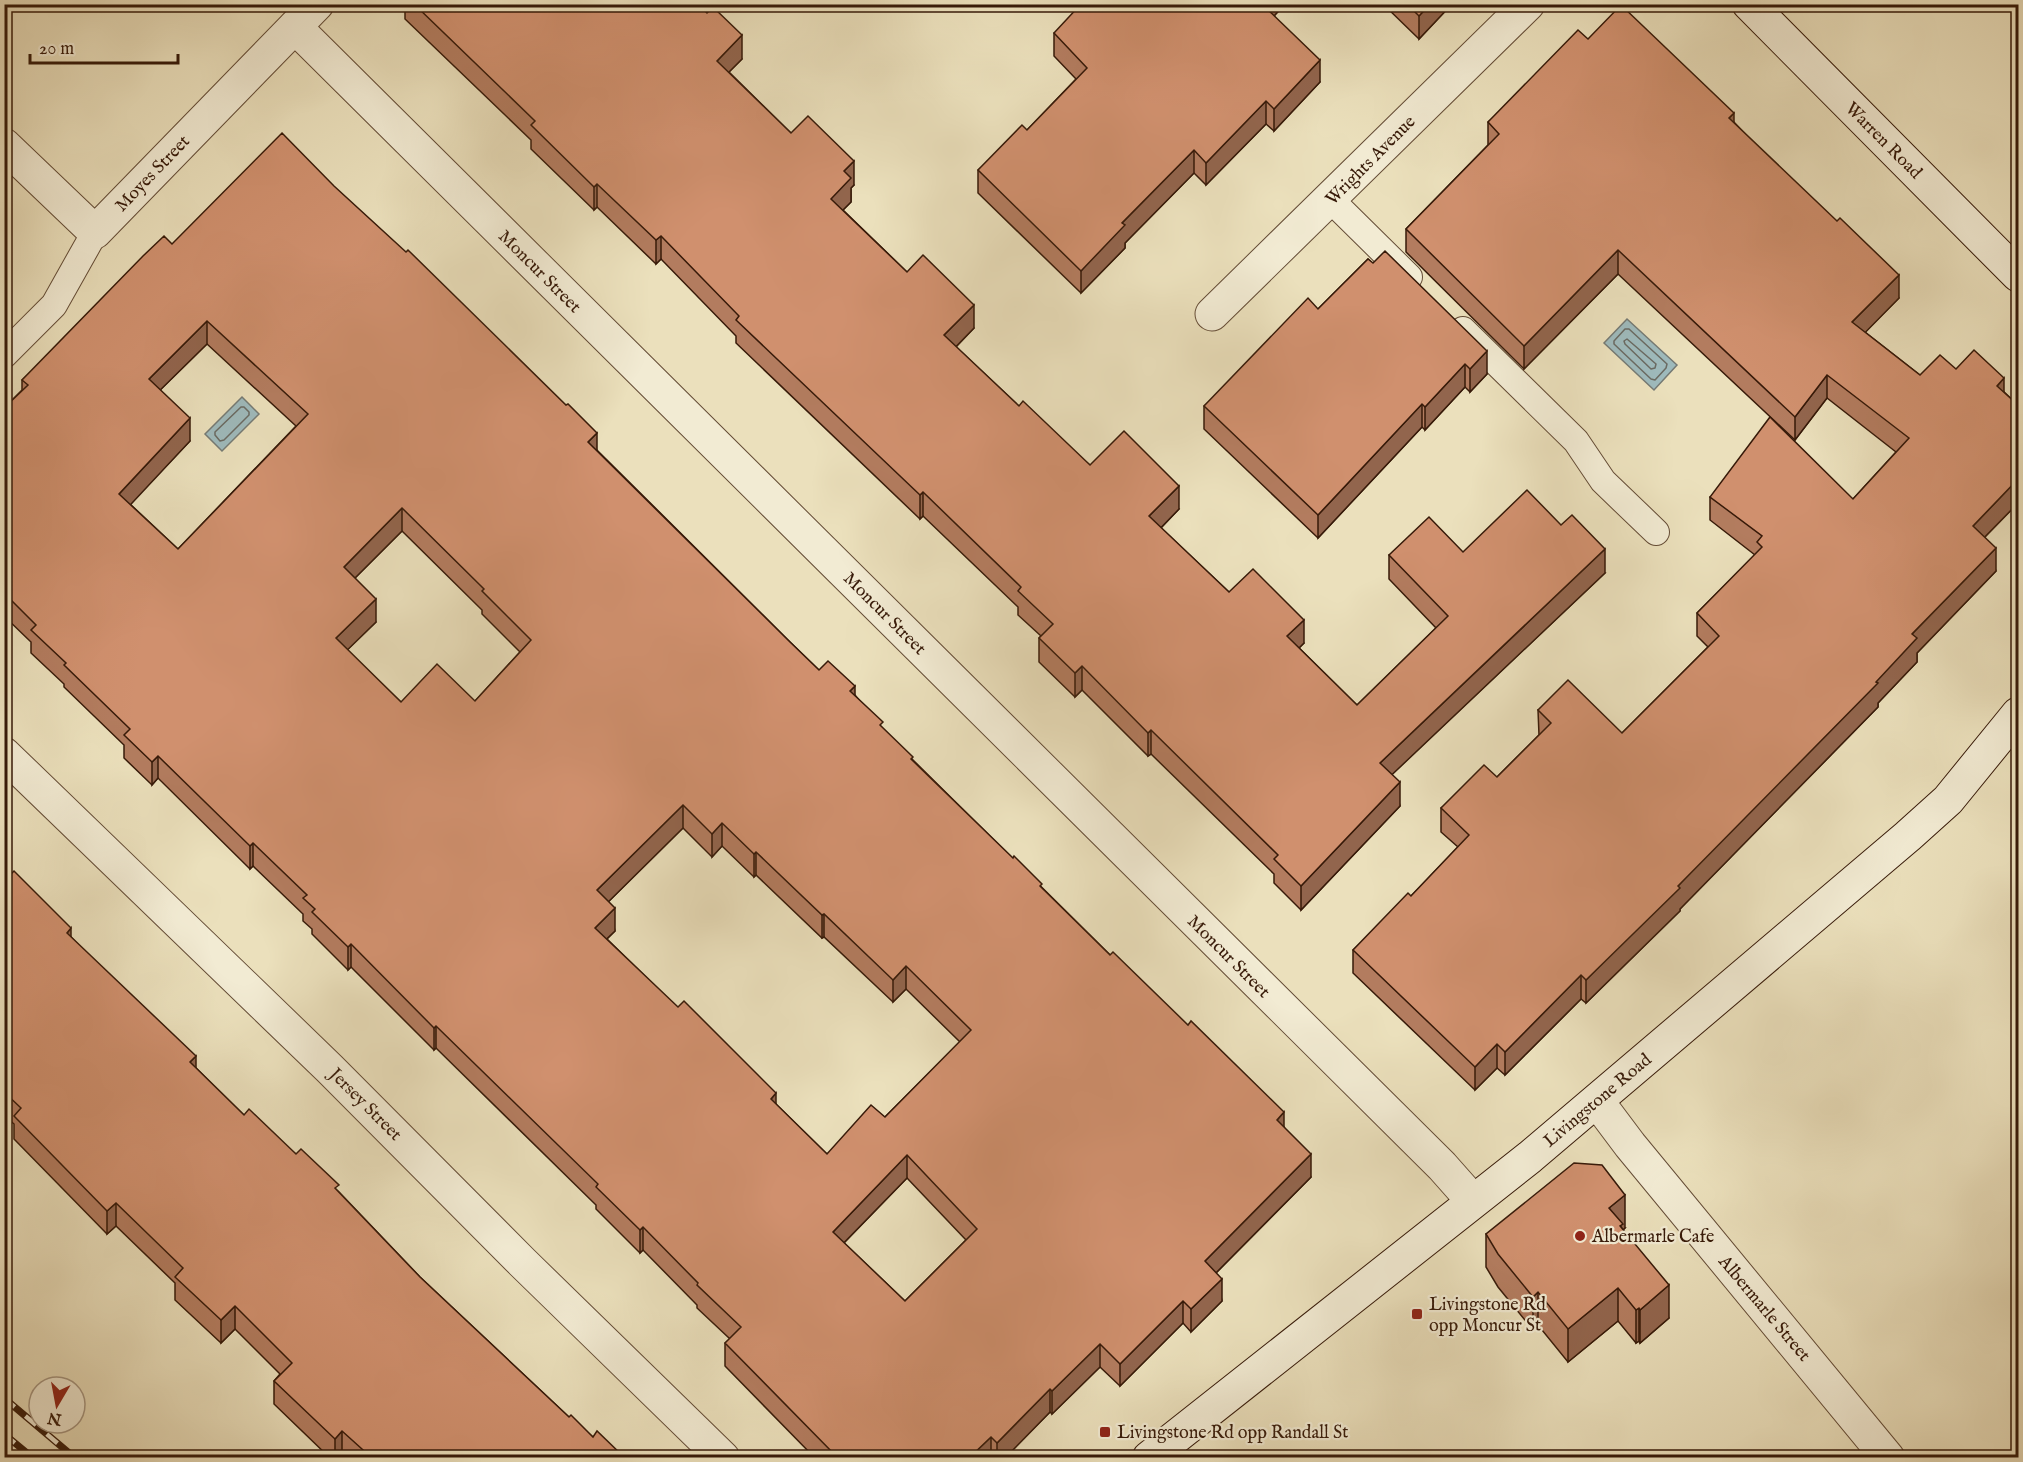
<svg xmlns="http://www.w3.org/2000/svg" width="2023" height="1462" viewBox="0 0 2023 1462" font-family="'IM FELL English',serif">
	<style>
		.water { fill: #9ebabc; stroke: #757a74; stroke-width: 1.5 }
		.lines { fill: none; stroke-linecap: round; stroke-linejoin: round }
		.shore { stroke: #6a6a62; stroke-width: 1.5 }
		.lane-casing { stroke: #644c36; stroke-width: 28 }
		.street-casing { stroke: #644c36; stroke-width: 35 }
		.secondary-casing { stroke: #371a09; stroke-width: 35 }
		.lane { stroke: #f2ebd3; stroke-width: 26 }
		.street { stroke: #f2ebd3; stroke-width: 33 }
		.secondary { stroke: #f2ebd3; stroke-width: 33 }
		.rail-casing { stroke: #371a09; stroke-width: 7 }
		.rail { stroke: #f2ebd3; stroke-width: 4.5; stroke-dasharray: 14; stroke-linecap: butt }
		.wall { fill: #b37c5f; stroke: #371a09; stroke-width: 1.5; fill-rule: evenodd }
		.shaded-wall { fill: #92654d; stroke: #371a09; stroke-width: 1.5 }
		.building { fill: #d0906e; stroke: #371a09; stroke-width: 1.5; fill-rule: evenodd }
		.poi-dot { fill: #8f2418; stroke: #f2ebd3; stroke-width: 2 }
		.labels { text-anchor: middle; stroke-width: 4.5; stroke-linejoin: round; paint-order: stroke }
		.street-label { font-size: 18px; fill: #371a09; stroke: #f2ebd3 }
		.poi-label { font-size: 18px; fill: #371a09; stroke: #f2ebd3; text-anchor: start }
	</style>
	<rect width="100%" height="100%" fill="#ebe0bc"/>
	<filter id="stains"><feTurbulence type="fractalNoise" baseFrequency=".00333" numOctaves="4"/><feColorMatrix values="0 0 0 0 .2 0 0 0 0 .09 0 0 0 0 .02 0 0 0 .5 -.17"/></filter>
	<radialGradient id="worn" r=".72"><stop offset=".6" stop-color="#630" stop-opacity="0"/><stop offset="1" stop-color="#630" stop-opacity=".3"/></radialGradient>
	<g class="water">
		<path d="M 1627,319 L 1677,365 L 1654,390 L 1604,343 Z"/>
		<path d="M 242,397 L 259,414 L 222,451 L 205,434 Z"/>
	</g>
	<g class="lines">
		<g class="shore">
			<path d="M 1625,329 L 1629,329 L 1667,364 L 1666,368 L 1655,380 L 1651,379 L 1614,344 L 1614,341 Z"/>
			<path d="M 1627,339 L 1656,364 L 1655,368 L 1651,369 L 1625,344 L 1624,341 Z"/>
			<path d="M 241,407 L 244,407 L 249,412 L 249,415 L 224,440 L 220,441 L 215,435 L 215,432 Z"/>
		</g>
		<g class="lane-casing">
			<g id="lane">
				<path d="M 1330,199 L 1409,277"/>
				<path d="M 1463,330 L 1576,441 L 1603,481 L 1656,532"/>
				<path d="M 4,355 L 54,305 L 95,232"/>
			</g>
		</g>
		<g class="street-casing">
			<g id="street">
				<path d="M 295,27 L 1442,1166 L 1473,1201"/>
				<path d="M 4,145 L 95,232 L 317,4"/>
				<path d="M 1212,314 L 1528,4"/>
				<path d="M 4,754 L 330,1069 L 522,1262 L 723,1458"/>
				<path d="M 1597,1101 L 1630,1145 L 1888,1458"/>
			</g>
		</g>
		<g class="secondary-casing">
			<g id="secondary">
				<path d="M 1749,4 L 2018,275"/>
				<path d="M 1149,1458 L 1530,1157 L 1908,836 L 1948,800 L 2018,714"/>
			</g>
		</g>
		<use href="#lane" class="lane"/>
		<use href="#street" class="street"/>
		<use href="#secondary" class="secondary"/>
		<g class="rail-casing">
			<g id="rail">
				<path d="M 4,1398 L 75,1458"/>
				<path d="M 4,1434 L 33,1458"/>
			</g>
		</g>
		<use href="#rail" class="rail"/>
	</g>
	<g class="wall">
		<path d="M 405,4 L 698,4 L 742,59 L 729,72 L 791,133 L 854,185 L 851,188 L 851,202 L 843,210 L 907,272 L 974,328 L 956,347 L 1019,406 L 1090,465 L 1179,509 L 1161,528 L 1229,592 L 1304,643 L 1299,648 L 1357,705 L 1436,628 L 1389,579 L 1389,555 L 1463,552 L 1605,573 L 1392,774 L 1400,806 L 1301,910 L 1274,883 L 1274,874 L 1151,754 L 1148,756 L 1082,690 L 1075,697 L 1039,662 L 1039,638 L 1041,636 L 1018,615 L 1018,607 L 923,516 L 920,519 L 736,343 L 736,336 L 661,259 L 656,264 L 597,207 L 594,210 L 531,149 L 531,140 L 405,19 Z"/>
		<path d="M 1190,4 L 1285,4 L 1274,16 L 1320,82 L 1274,131 L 1266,124 L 1206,185 L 1194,173 L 1125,243 L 1125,248 L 1081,293 L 978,193 L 978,170 L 1027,130 L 1076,79 L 1054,56 L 1054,33 Z"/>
		<path d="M 1383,4 L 1452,4 L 1419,39 Z"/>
		<path d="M 1588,39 L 1734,122 L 1899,298 L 1865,332 L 1920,375 L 1956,369 L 2004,392 L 2019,406 L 2019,502 L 1985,537 L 1996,571 L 1917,653 L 1917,662 L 1878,703 L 1878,707 L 1680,909 L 1680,911 L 1586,1003 L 1581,999 L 1505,1075 L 1497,1068 L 1475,1090 L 1353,973 L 1353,950 L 1411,896 L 1458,847 L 1441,832 L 1441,808 L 1497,777 L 1539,735 L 1538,710 L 1622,733 L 1708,647 L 1697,636 L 1697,613 L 1755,555 L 1710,520 L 1710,497 L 1853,499 L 1896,452 L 1827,398 L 1795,440 L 1618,274 L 1524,369 L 1406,252 L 1406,229 L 1488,145 L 1488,122 Z"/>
		<path d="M 172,244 L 597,450 L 790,642 L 819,670 L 855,695 L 883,729 L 913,760 L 1284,1127 L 1311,1177 L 1216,1273 L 1222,1301 L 1191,1332 L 1183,1323 L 1120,1386 L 1100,1367 L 1052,1414 L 1050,1412 L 1005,1458 L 815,1458 L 725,1366 L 725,1343 L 730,1339 L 697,1308 L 697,1305 L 643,1250 L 640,1253 L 596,1209 L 596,1205 L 436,1048 L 434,1050 L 351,967 L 348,970 L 312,934 L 312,929 L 303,921 L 303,914 L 253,866 L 250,869 L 158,778 L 152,785 L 124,758 L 124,745 L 64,687 L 64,684 L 31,653 L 31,642 L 4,616 L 4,408 L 22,390 L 22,380 ZM 207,344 L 296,426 L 178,549 L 130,504 L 190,441 L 160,390 ZM 402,531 L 482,610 L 482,614 L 520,652 L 475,701 L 401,702 L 347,650 L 376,622 L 355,578 ZM 683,828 L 712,857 L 722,846 L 754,877 L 756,875 L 822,938 L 824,937 L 893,1002 L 906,989 L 960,1042 L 885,1117 L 827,1154 L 607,939 L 615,931 L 608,902 ZM 907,1178 L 966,1240 L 905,1301 L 844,1243 Z"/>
		<path d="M 1368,259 L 1487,374 L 1470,392 L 1465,387 L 1425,430 L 1422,427 L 1318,538 L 1204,429 L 1204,406 L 1318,309 Z"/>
		<path d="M 4,870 L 71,937 L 196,1068 L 244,1115 L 296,1154 L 339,1192 L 420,1277 L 569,1417 L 593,1437 L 625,1458 L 346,1458 L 342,1454 L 339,1458 L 330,1458 L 274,1404 L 274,1381 L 280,1374 L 235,1329 L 221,1343 L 175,1300 L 175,1283 L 116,1226 L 107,1234 L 14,1139 L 14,1124 L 4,1115 Z"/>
		<path d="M 1625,1228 L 1623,1230 L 1669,1318 L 1640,1343 L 1639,1341 L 1636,1343 L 1618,1321 L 1568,1362 L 1538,1325 L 1533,1330 L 1498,1287 L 1486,1267 L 1486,1234 Z"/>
	</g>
	<g class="shaded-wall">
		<path d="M 1264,4 L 1285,4 L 1263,28 L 1263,5 Z"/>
		<path d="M 1430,4 L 1452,4 L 1419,39 L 1419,16 Z"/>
		<path d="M 742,35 L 742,59 L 717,84 L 717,61 Z"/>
		<path d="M 1320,60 L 1320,82 L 1274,131 L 1274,109 Z"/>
		<path d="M 1266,101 L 1266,124 L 1206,185 L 1206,163 Z"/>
		<path d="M 1734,113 L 1734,137 L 1729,118 Z"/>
		<path d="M 1194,150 L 1194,173 L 1125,243 L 1125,248 L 1081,293 L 1081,271 L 1122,223 Z"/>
		<path d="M 854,161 L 854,185 L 851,188 L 851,202 L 831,222 L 831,199 L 844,171 Z"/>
		<path d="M 597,184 L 597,207 L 594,210 L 594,187 Z"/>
		<path d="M 661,236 L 661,259 L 656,264 L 656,240 Z"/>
		<path d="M 1618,250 L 1618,274 L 1524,369 L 1524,346 Z"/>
		<path d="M 1899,275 L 1899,298 L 1852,346 L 1852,322 Z"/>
		<path d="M 974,305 L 974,328 L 944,359 L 944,335 Z"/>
		<path d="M 207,321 L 207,344 L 149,401 L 149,379 Z"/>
		<path d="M 1487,351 L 1487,374 L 1470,392 L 1470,369 Z"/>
		<path d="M 1465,364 L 1465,387 L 1425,430 L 1425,407 Z"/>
		<path d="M 1827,375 L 1827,398 L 1795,440 L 1795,417 Z"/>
		<path d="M 2004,378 L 2004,401 L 1997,386 Z"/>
		<path d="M 1422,404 L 1422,427 L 1318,538 L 1318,515 Z"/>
		<path d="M 190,418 L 190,441 L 119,517 L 119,494 Z"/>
		<path d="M 597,433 L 597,456 L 588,442 Z"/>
		<path d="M 2019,478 L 2019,502 L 1973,549 L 1973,526 Z"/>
		<path d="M 1179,486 L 1179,509 L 1149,540 L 1149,516 Z"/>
		<path d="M 923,492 L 923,516 L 920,519 L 920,495 Z"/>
		<path d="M 402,508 L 402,531 L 344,589 L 344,567 Z"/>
		<path d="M 1996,548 L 1996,571 L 1917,653 L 1917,662 L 1878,703 L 1878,707 L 1680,909 L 1680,911 L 1586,1003 L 1586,980 L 1678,886 L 1912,634 Z"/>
		<path d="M 1605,549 L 1605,573 L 1380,786 L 1380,763 Z"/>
		<path d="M 376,599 L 376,622 L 336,661 L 336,638 Z"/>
		<path d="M 1304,620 L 1304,643 L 1287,660 L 1287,636 Z"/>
		<path d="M 1082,666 L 1082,690 L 1075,697 L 1075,673 Z"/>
		<path d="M 855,686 L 855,709 L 850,691 Z"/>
		<path d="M 1151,730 L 1151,754 L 1148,756 L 1148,733 Z"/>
		<path d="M 158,756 L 158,778 L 152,785 L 152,762 Z"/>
		<path d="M 1400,782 L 1400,806 L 1301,910 L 1301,886 Z"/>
		<path d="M 683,805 L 683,828 L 597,913 L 597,890 Z"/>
		<path d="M 722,823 L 722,846 L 712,857 L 712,834 Z"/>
		<path d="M 253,843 L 253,866 L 250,869 L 250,846 Z"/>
		<path d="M 756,852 L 756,875 L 754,877 L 754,854 Z"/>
		<path d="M 615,908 L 615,931 L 595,950 L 595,928 Z"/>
		<path d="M 824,914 L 824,937 L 822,938 L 822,915 Z"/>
		<path d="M 71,928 L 71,951 L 67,933 Z"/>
		<path d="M 351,944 L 351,967 L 348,970 L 348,947 Z"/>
		<path d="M 906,966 L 906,989 L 893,1002 L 893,980 Z"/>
		<path d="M 1581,975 L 1581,999 L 1505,1075 L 1505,1052 Z"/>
		<path d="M 436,1026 L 436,1048 L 434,1050 L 434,1028 Z"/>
		<path d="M 1497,1044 L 1497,1068 L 1475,1090 L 1475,1067 Z"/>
		<path d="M 196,1056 L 196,1079 L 190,1062 Z"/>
		<path d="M 776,1093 L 776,1116 L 771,1099 Z"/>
		<path d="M 1284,1112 L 1284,1135 L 1277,1120 Z"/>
		<path d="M 1311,1154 L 1311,1177 L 1205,1284 L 1205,1261 Z"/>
		<path d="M 907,1155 L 907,1178 L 833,1254 L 833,1232 Z"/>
		<path d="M 1625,1195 L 1625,1228 L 1623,1230 L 1609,1208 Z"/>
		<path d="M 116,1203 L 116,1226 L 107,1234 L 107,1211 Z"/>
		<path d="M 643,1227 L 643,1250 L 640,1253 L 640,1230 Z"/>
		<path d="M 1222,1279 L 1222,1301 L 1191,1332 L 1191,1309 Z"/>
		<path d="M 1669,1285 L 1669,1318 L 1640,1343 L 1640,1310 Z"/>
		<path d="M 1618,1288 L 1618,1321 L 1568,1362 L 1568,1329 Z"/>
		<path d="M 1538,1292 L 1538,1325 L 1533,1330 L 1533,1297 Z"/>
		<path d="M 1183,1301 L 1183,1323 L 1120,1386 L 1120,1364 Z"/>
		<path d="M 235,1306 L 235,1329 L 221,1343 L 221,1320 Z"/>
		<path d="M 1639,1308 L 1639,1341 L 1636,1343 L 1636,1310 Z"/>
		<path d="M 1100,1344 L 1100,1367 L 1052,1414 L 1052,1391 Z"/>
		<path d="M 1050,1389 L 1050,1412 L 1005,1458 L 997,1458 L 997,1443 Z"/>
		<path d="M 342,1431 L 342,1454 L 339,1458 L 335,1458 L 335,1439 Z"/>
		<path d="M 991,1437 L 991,1458 L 969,1458 Z"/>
	</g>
	<g class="building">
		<path d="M 414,4 L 698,4 L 707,13 L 713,7 L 742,35 L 717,61 L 791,133 L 808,116 L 854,161 L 844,171 L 851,178 L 831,199 L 907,272 L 923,255 L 974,305 L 944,335 L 1019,406 L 1023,401 L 1090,465 L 1124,431 L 1179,486 L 1149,516 L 1229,592 L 1253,569 L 1304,620 L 1287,636 L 1357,705 L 1448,616 L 1389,555 L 1429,517 L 1463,552 L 1527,490 L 1561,525 L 1572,515 L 1605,549 L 1380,763 L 1400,782 L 1301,886 L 1274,859 L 1278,855 L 1151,730 L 1148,733 L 1082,666 L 1075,673 L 1039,638 L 1053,624 L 1018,591 L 1021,587 L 923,492 L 920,495 L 736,320 L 739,316 L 661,236 L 656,240 L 597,184 L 594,187 L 531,125 L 535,121 Z"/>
		<path d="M 1081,4 L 1188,4 L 1189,5 L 1190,4 L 1264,4 L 1263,5 L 1320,60 L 1274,109 L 1266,101 L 1206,163 L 1194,150 L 1122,223 L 1125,225 L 1081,271 L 978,170 L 1022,125 L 1027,130 L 1087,68 L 1054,33 Z"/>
		<path d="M 1407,4 L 1430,4 L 1419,16 Z"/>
		<path d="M 1621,5 L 1734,113 L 1729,118 L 1837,221 L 1840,218 L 1899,275 L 1852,322 L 1920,375 L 1940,355 L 1956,369 L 1974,350 L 2004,378 L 1997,386 L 2019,406 L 2019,478 L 1973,526 L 1996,548 L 1912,634 L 1917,638 L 1876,682 L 1878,683 L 1678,886 L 1680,888 L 1586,980 L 1581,975 L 1505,1052 L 1497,1044 L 1475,1067 L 1353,950 L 1408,893 L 1411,896 L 1469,835 L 1441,808 L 1484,765 L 1497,777 L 1551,723 L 1538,710 L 1568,680 L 1622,733 L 1719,636 L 1697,613 L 1762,547 L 1757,542 L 1762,536 L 1710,497 L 1770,417 L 1853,499 L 1909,438 L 1827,375 L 1795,417 L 1618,250 L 1524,346 L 1406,229 L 1499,134 L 1488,122 L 1578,30 L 1588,39 Z"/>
		<path d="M 282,133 L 334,186 L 406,252 L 408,250 L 566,405 L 568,404 L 597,433 L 588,442 L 790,642 L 819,670 L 828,661 L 855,686 L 850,691 L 883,722 L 880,725 L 913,757 L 911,759 L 1013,858 L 1014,856 L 1042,884 L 1040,886 L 1110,955 L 1113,952 L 1188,1025 L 1191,1021 L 1284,1112 L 1277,1120 L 1311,1154 L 1205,1261 L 1222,1279 L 1191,1309 L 1183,1301 L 1120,1364 L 1100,1344 L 1052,1391 L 1050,1389 L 997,1443 L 991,1437 L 969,1458 L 838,1458 L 725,1343 L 741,1327 L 697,1285 L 698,1283 L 643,1227 L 640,1230 L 596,1187 L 598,1184 L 436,1026 L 434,1028 L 351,944 L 348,947 L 312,912 L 315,909 L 303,898 L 307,895 L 253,843 L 250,846 L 158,756 L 152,762 L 124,735 L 130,729 L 64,665 L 66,663 L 31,630 L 36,625 L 4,593 L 4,408 L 28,385 L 22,380 L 143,256 L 164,236 L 172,244 ZM 207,321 L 308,414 L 178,549 L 119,494 L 190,418 L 149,379 ZM 402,508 L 484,589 L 482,591 L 531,640 L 475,701 L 437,664 L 401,702 L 336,638 L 376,599 L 344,567 ZM 683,805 L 712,834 L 722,823 L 754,854 L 756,852 L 822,915 L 824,914 L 893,980 L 906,966 L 971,1030 L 885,1117 L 871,1105 L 827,1154 L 771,1099 L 776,1093 L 684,1001 L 678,1007 L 595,928 L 615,908 L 597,890 ZM 907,1155 L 977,1229 L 905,1301 L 833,1232 Z"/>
		<path d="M 1385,251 L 1487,351 L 1470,369 L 1465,364 L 1425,407 L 1422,404 L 1318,515 L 1204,406 L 1308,298 L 1318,309 L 1368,259 L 1373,263 Z"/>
		<path d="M 4,870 L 10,875 L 14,871 L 71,928 L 67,933 L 196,1056 L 190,1062 L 244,1115 L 249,1109 L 296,1154 L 301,1149 L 339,1185 L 335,1188 L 420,1277 L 569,1417 L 571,1415 L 593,1437 L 597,1431 L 625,1458 L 372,1458 L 342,1431 L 335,1439 L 274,1381 L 292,1363 L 235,1306 L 221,1320 L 175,1277 L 183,1268 L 116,1203 L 107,1211 L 14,1116 L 21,1108 L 4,1092 Z"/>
		<path d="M 1574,1163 L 1602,1165 L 1625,1195 L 1609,1208 L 1623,1224 L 1620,1226 L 1669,1285 L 1640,1310 L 1639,1308 L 1636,1310 L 1618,1288 L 1568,1329 L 1538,1292 L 1533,1297 L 1498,1254 L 1486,1234 Z"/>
	</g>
	<g class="poi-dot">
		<circle cx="1580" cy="1236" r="6"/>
		<rect x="1411" y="1308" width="12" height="12" rx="3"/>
		<rect x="1099" y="1426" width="12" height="12" rx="3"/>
	</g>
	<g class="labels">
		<g class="street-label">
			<text transform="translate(1884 140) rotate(45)" y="6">Warren Road</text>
			<text transform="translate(1370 160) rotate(-45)" y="6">Wrights Avenue</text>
			<text transform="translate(152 173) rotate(-46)" y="6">Moyes Street</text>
			<text transform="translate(540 271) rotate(45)" y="6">Moncur Street</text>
			<text transform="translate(885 613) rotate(45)" y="6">Moncur Street</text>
			<text transform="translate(1229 956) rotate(45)" y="6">Moncur Street</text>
			<text transform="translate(1597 1100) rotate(-40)" y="6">Livingstone Road</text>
			<text transform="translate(366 1104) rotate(45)" y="6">Jersey Street</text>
			<text transform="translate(1765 1308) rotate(50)" y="6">Albermarle Street</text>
		</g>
		<g class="poi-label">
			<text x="1592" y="1242">Albermarle Cafe</text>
			<text x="1429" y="1310">Livingstone Rd<tspan x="1429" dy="21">opp Moncur St</tspan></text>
			<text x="1117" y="1438">Livingstone Rd opp Randall St</text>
		</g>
	</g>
	<rect width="2023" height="1462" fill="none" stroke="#ebe0bc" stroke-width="24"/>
	<rect x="6" y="6" width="2011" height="1450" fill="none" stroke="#371a09" stroke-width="3"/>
	<rect x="12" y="12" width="1999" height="1438" fill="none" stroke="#371a09" stroke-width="1.5"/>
	<g transform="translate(57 1405) rotate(190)"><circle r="28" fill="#f2ebd3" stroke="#a79782" stroke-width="1.5"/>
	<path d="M0-4.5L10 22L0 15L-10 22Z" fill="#8f2418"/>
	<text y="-9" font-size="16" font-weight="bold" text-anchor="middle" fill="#371a09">N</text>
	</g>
	<path d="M30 54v9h148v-9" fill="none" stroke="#371a09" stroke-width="3"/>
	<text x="39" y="54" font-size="18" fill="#371a09" stroke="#f2ebd3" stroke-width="4.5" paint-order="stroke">20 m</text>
	<rect width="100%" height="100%" filter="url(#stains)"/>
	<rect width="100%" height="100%" fill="url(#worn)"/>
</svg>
